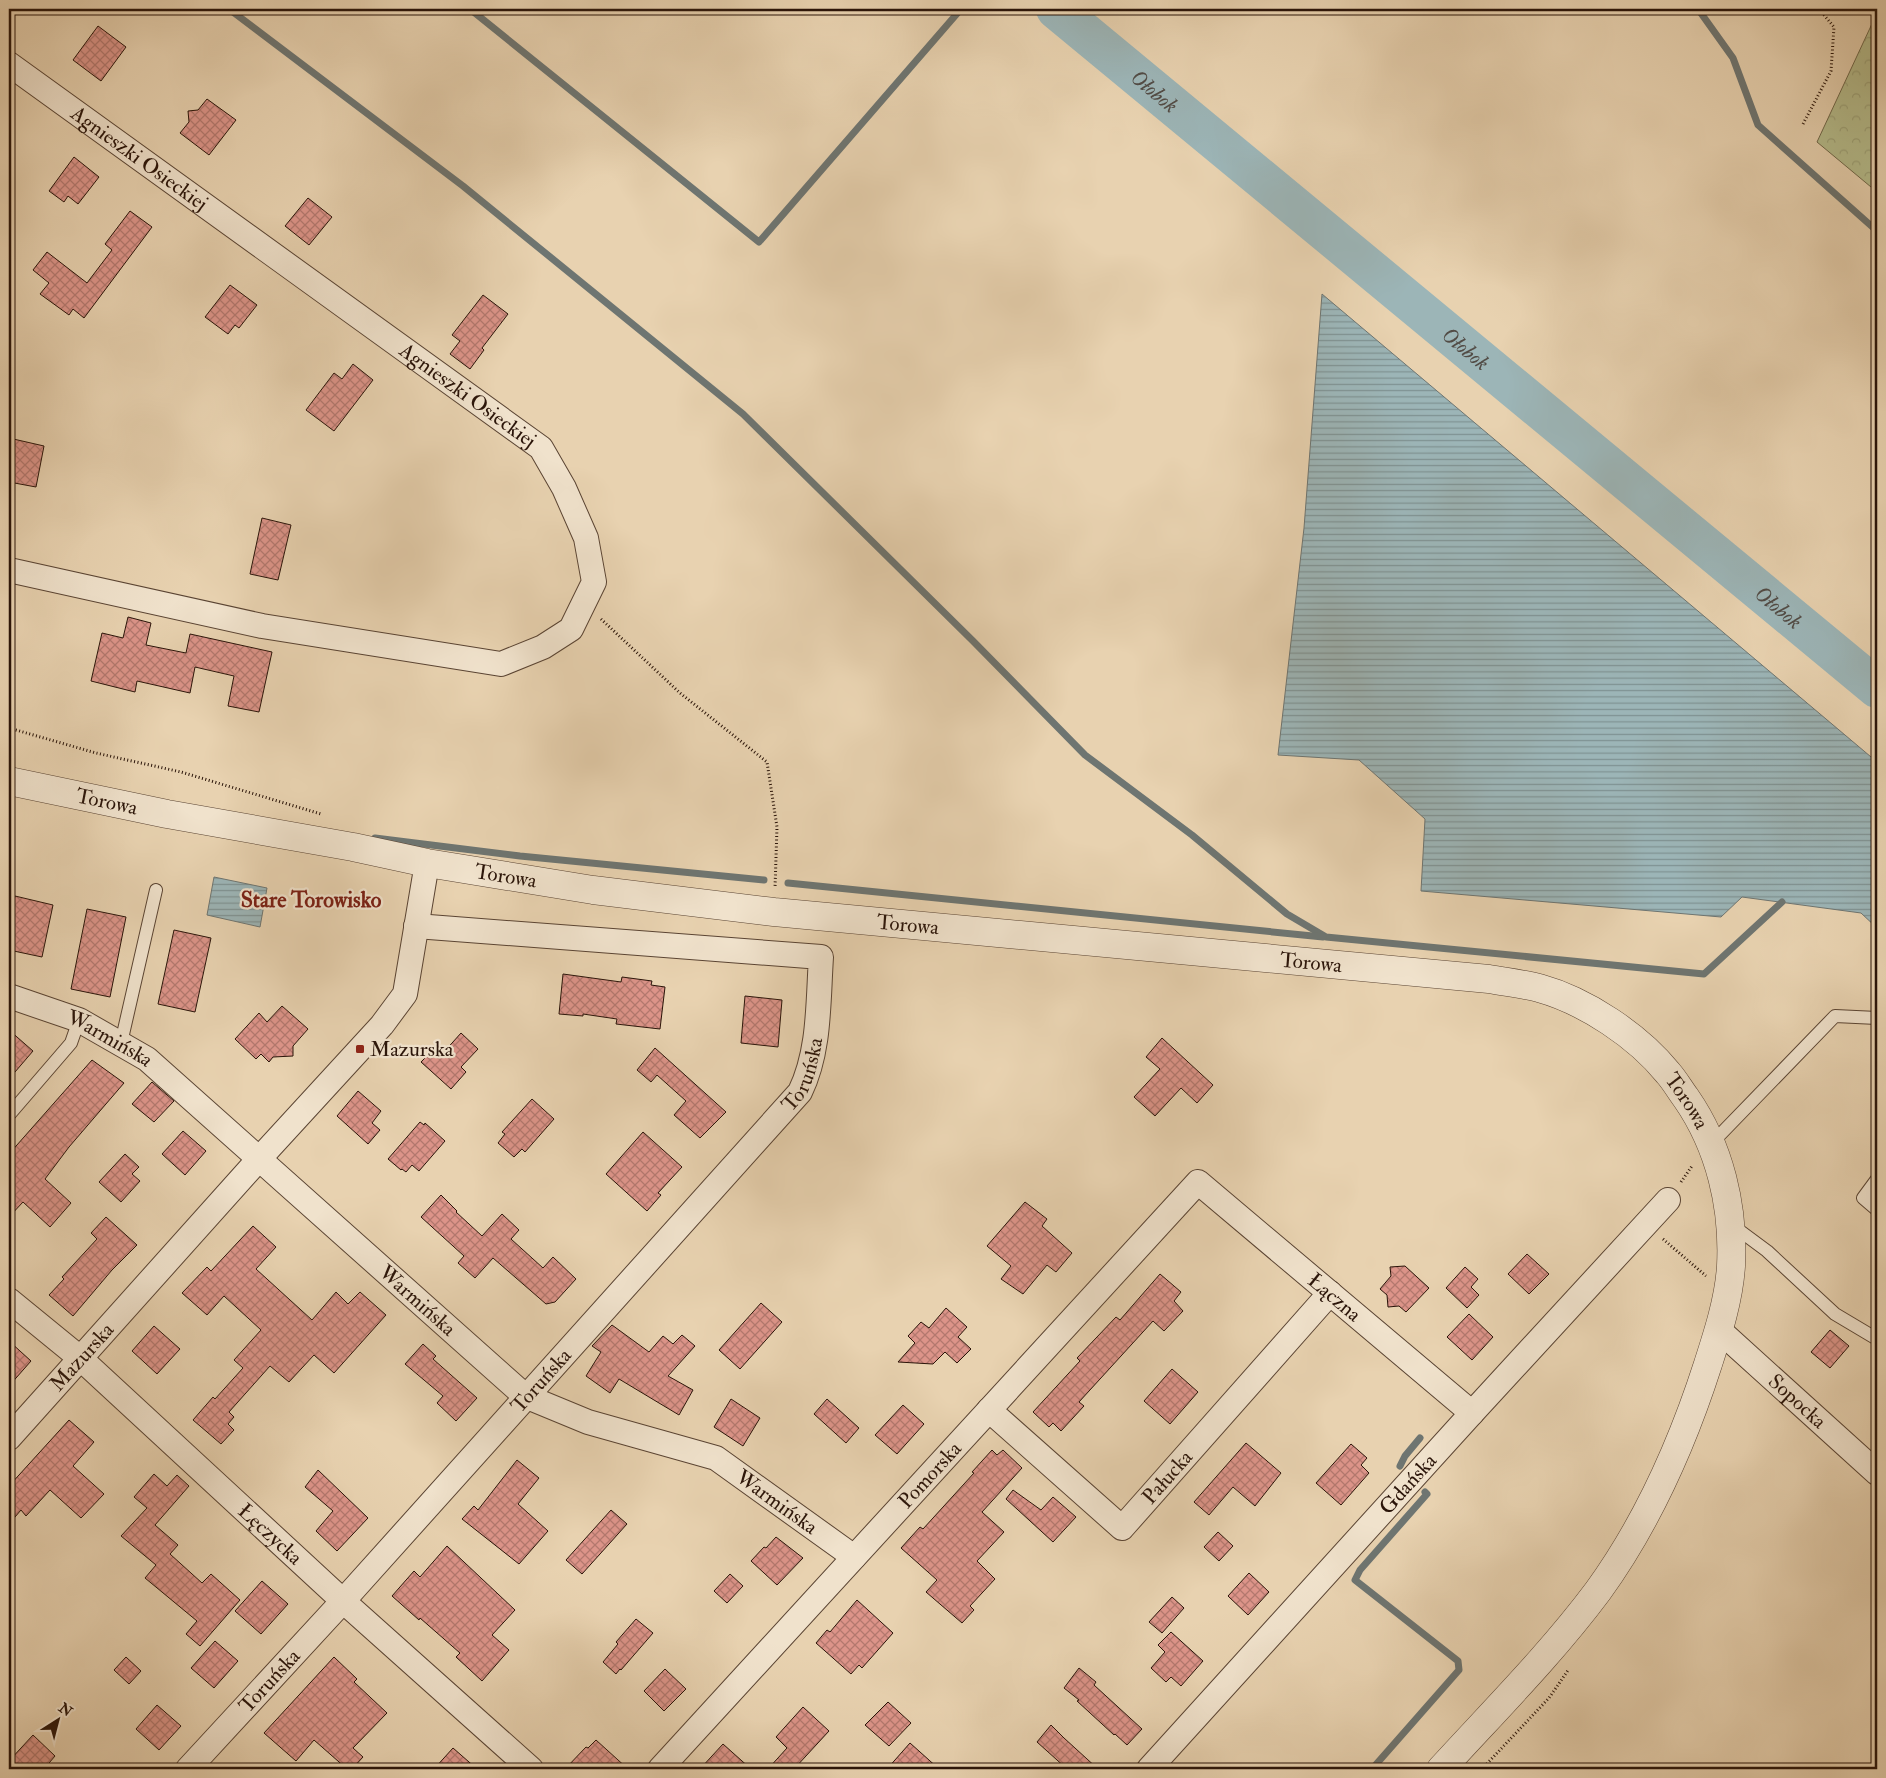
<svg xmlns="http://www.w3.org/2000/svg" width="1886" height="1778" viewBox="0 0 1886 1778" font-family="'IM FELL Double Pica',serif">
	<style>
		.forest { fill: url(#forest-crowns); stroke: #70684a }
		.water { fill: url(#water-rules); stroke: #6e7571 }
		.lines { fill: none; stroke-linecap: round; stroke-linejoin: round }
		.stream { stroke: #6e7571; stroke-width: 7 }
		.river { stroke: #9cb5b7; stroke-width: 40 }
		.building { fill: url(#building-cross-hatch); stroke: #2a1409 }
		.service-casing { stroke: #5a4433; stroke-width: 14 }
		.minor-casing { stroke: #5a4433; stroke-width: 26 }
		.tertiary-casing { stroke: #5a4433; stroke-width: 29 }
		.path { stroke: #2a1409; stroke-width: 3; stroke-dasharray: 1 2.5; stroke-linecap: butt }
		.service { stroke: #f0e2cc; stroke-width: 12 }
		.minor { stroke: #f0e2cc; stroke-width: 24 }
		.tertiary { stroke: #f0e2cc; stroke-width: 28 }
		.poi-dot { fill: #8f2418; stroke: #f0e2cc; stroke-width: 2 }
		.labels { text-anchor: middle; stroke-width: 4.5; stroke-linejoin: round; paint-order: stroke }
		.street-label { font-size: 21px; fill: #2a1409; stroke: #f0e2cc }
		.poi-label { font-size: 21px; fill: #2a1409; stroke: #f0e2cc; text-anchor: start }
		.water-label { font-size: 22px; font-style: italic; fill: #524c46; stroke: #f0e2cc }
		.neighbourhood-label { font-size: 22px; font-weight: bold; fill: #7a1f14; stroke: #f0e2cc }
	</style>
	<defs>
		<pattern id="forest-crowns" width="20" height="18" patternUnits="userSpaceOnUse" patternTransform="scale(1.25)"><rect width="20" height="18" fill="#b5bc8c"/><path d="M2 6a3 3 0 1 1 6 0M12 15a3 3 0 1 1 6 0" fill="none" stroke="#9ca177"/></pattern>
		<pattern id="water-rules" width="6" height="5" patternUnits="userSpaceOnUse" patternTransform="scale(1.25)"><rect width="6" height="5" fill="#9cb5b7"/><path d="M0 2.5h6" fill="none" stroke="#7f9293"/></pattern>
		<pattern id="building-cross-hatch" width="8" height="8" patternUnits="userSpaceOnUse" patternTransform="scale(1.25)"><rect width="8" height="8" fill="#dc9489"/><path d="M0 0l8 8M0 8l8-8" fill="none" stroke="#b3786e"/></pattern>
	</defs>
	<rect width="100%" height="100%" fill="#e8d2b0"/>
	<filter id="stains"><feTurbulence type="fractalNoise" baseFrequency=".004" numOctaves="4"/><feColorMatrix values="0 0 0 0 .2 0 0 0 0 .09 0 0 0 0 .02 0 0 0 .5 -.17"/></filter>
	<radialGradient id="worn" r=".72"><stop offset=".6" stop-color="#630" stop-opacity="0"/><stop offset="1" stop-color="#630" stop-opacity=".3"/></radialGradient>
	<path class="forest" d="M 1877,13 L 1877,192 L 1817,142 Z"/>
	<g class="water">
		<path d="M 1322,294 L 1877,762 L 1877,928 L 1861,913 L 1742,897 L 1721,917 L 1421,891 L 1425,819 L 1359,760 L 1278,755 L 1304,528 Z"/>
		<path d="M 214,877 L 267,888 L 260,927 L 207,915 Z"/>
	</g>
	<g class="lines">
		<g class="stream">
			<path d="M 229,9 L 463,186 L 743,414 L 973,641 L 1085,755 L 1192,835 L 1287,914 L 1326,937 L 1704,974 L 1782,902"/>
			<path d="M 470,9 L 759,242 L 961,9"/>
			<path d="M 1698,9 L 1733,58 L 1758,125 L 1877,231"/>
			<path d="M 375,838 L 520,856 L 764,880"/>
			<path d="M 788,883 L 1323,937"/>
			<path d="M 1400,1466 L 1405,1456 L 1420,1438"/>
			<path d="M 1372,1769 L 1459,1670 L 1458,1661 L 1355,1580 L 1360,1570 L 1427,1494 L 1425,1492"/>
		</g>
		<path class="river" id="s1" d="M 1056,9 L 1877,688"/>
	</g>
	<g class="building">
		<path d="M 98,26 L 126,47 L 101,81 L 73,60 Z"/>
		<path d="M 207,99 L 236,120 L 209,155 L 180,133 L 189,122 L 188,111 L 198,110 Z"/>
		<path d="M 74,157 L 99,177 L 78,204 L 68,196 L 64,202 L 49,191 Z"/>
		<path d="M 308,198 L 332,217 L 309,245 L 285,226 Z"/>
		<path d="M 130,211 L 152,227 L 84,318 L 73,309 L 69,315 L 40,294 L 49,283 L 33,270 L 47,252 L 87,283 L 112,250 L 105,244 Z"/>
		<path d="M 230,285 L 257,305 L 239,328 L 235,325 L 228,334 L 205,317 Z"/>
		<path d="M 483,295 L 508,314 L 482,348 L 484,350 L 470,369 L 450,354 L 460,341 L 452,335 Z"/>
		<path d="M 353,364 L 373,380 L 334,431 L 306,410 L 334,373 L 342,379 Z"/>
		<path d="M 9,438 L 44,446 L 36,487 L 9,482 Z"/>
		<path d="M 262,518 L 291,525 L 278,580 L 250,574 Z"/>
		<path d="M 128,617 L 151,623 L 146,645 L 186,653 L 190,634 L 272,652 L 259,712 L 228,706 L 234,676 L 195,667 L 190,693 L 137,681 L 135,692 L 91,681 L 102,633 L 123,638 Z"/>
		<path d="M 15,896 L 53,905 L 42,957 L 9,950 L 9,927 Z"/>
		<path d="M 87,909 L 126,917 L 110,997 L 71,989 Z"/>
		<path d="M 174,930 L 211,938 L 195,1012 L 158,1004 Z"/>
		<path d="M 563,974 L 621,982 L 622,977 L 652,981 L 651,985 L 665,987 L 660,1029 L 616,1024 L 617,1019 L 583,1014 L 583,1016 L 559,1014 Z"/>
		<path d="M 745,996 L 782,1000 L 778,1047 L 741,1043 Z"/>
		<path d="M 282,1006 L 308,1029 L 293,1046 L 293,1056 L 273,1057 L 269,1062 L 261,1054 L 256,1059 L 235,1039 L 259,1013 L 267,1022 Z"/>
		<path d="M 9,1030 L 33,1051 L 9,1079 Z"/>
		<path d="M 461,1033 L 478,1049 L 461,1067 L 466,1072 L 451,1089 L 421,1062 L 437,1046 L 444,1052 Z"/>
		<path d="M 1162,1038 L 1213,1085 L 1197,1103 L 1181,1088 L 1155,1116 L 1134,1097 L 1160,1069 L 1146,1057 Z"/>
		<path d="M 655,1048 L 726,1112 L 700,1138 L 674,1115 L 686,1101 L 657,1075 L 651,1082 L 637,1070 Z"/>
		<path d="M 92,1060 L 124,1083 L 69,1147 L 45,1179 L 71,1203 L 50,1227 L 23,1202 L 9,1217 L 9,1154 Z"/>
		<path d="M 152,1082 L 174,1101 L 154,1122 L 132,1104 Z"/>
		<path d="M 358,1091 L 381,1111 L 372,1123 L 380,1130 L 368,1144 L 337,1116 Z"/>
		<path d="M 532,1099 L 554,1119 L 525,1152 L 522,1149 L 514,1157 L 498,1143 L 505,1134 L 502,1132 Z"/>
		<path d="M 420,1122 L 424,1125 L 425,1123 L 445,1141 L 419,1171 L 412,1165 L 406,1172 L 402,1169 L 401,1170 L 388,1159 Z"/>
		<path d="M 183,1131 L 206,1151 L 185,1175 L 162,1154 Z"/>
		<path d="M 643,1132 L 682,1167 L 658,1193 L 661,1195 L 647,1211 L 606,1174 Z"/>
		<path d="M 125,1154 L 139,1167 L 132,1174 L 140,1181 L 121,1202 L 99,1182 Z"/>
		<path d="M 441,1195 L 457,1211 L 456,1212 L 482,1236 L 502,1214 L 519,1230 L 511,1239 L 543,1268 L 553,1257 L 576,1279 L 555,1302 L 546,1304 L 493,1258 L 475,1278 L 458,1263 L 464,1256 L 421,1217 Z"/>
		<path d="M 1025,1202 L 1047,1219 L 1042,1226 L 1072,1253 L 1056,1272 L 1047,1265 L 1023,1294 L 1001,1279 L 1011,1266 L 987,1246 Z"/>
		<path d="M 106,1217 L 137,1245 L 112,1270 L 73,1316 L 49,1295 L 64,1279 L 62,1277 L 97,1239 L 91,1233 Z"/>
		<path d="M 253,1226 L 276,1247 L 256,1269 L 312,1320 L 336,1292 L 348,1304 L 360,1292 L 386,1315 L 334,1373 L 314,1355 L 289,1382 L 270,1366 L 229,1412 L 234,1417 L 228,1424 L 234,1430 L 221,1444 L 193,1420 L 213,1397 L 215,1399 L 243,1368 L 234,1360 L 261,1330 L 224,1296 L 207,1315 L 182,1293 L 207,1267 L 211,1271 Z"/>
		<path d="M 1527,1254 L 1549,1274 L 1529,1294 L 1508,1274 Z"/>
		<path d="M 1405,1266 L 1429,1288 L 1406,1312 L 1399,1306 L 1388,1307 L 1387,1295 L 1380,1289 L 1391,1276 L 1390,1267 Z"/>
		<path d="M 1465,1267 L 1478,1279 L 1471,1287 L 1479,1295 L 1467,1308 L 1446,1288 Z"/>
		<path d="M 1160,1274 L 1181,1292 L 1174,1301 L 1183,1311 L 1164,1331 L 1153,1321 L 1079,1402 L 1084,1406 L 1061,1431 L 1053,1423 L 1049,1427 L 1033,1412 L 1080,1361 L 1077,1358 L 1116,1317 L 1120,1320 Z"/>
		<path d="M 761,1303 L 782,1322 L 740,1369 L 719,1350 Z"/>
		<path d="M 946,1308 L 967,1327 L 958,1337 L 971,1349 L 957,1363 L 945,1352 L 933,1364 L 898,1362 L 915,1343 L 908,1336 L 921,1322 L 929,1328 Z"/>
		<path d="M 1469,1314 L 1493,1337 L 1472,1360 L 1447,1337 Z"/>
		<path d="M 612,1325 L 649,1352 L 663,1336 L 673,1344 L 682,1335 L 695,1346 L 668,1376 L 693,1390 L 679,1415 L 619,1379 L 610,1393 L 586,1376 L 601,1352 L 592,1346 Z"/>
		<path d="M 154,1326 L 180,1349 L 157,1374 L 132,1351 Z"/>
		<path d="M 1830,1330 L 1849,1346 L 1830,1368 L 1811,1352 Z"/>
		<path d="M 9,1341 L 31,1361 L 9,1386 Z"/>
		<path d="M 423,1344 L 436,1356 L 433,1359 L 477,1398 L 456,1421 L 437,1403 L 443,1396 L 405,1364 Z"/>
		<path d="M 1172,1369 L 1198,1392 L 1170,1424 L 1144,1401 Z"/>
		<path d="M 731,1399 L 760,1418 L 743,1446 L 714,1427 Z"/>
		<path d="M 827,1399 L 859,1428 L 846,1443 L 814,1414 Z"/>
		<path d="M 903,1405 L 924,1424 L 897,1454 L 875,1435 Z"/>
		<path d="M 69,1420 L 94,1442 L 73,1466 L 104,1494 L 81,1518 L 50,1490 L 26,1516 L 21,1510 L 9,1524 L 9,1486 Z"/>
		<path d="M 1246,1443 L 1281,1473 L 1255,1506 L 1233,1487 L 1209,1515 L 1194,1502 Z"/>
		<path d="M 1351,1444 L 1367,1458 L 1361,1465 L 1369,1473 L 1341,1505 L 1316,1483 Z"/>
		<path d="M 992,1450 L 997,1455 L 1003,1450 L 1022,1468 L 982,1512 L 1004,1532 L 977,1561 L 995,1579 L 970,1606 L 974,1610 L 962,1623 L 926,1592 L 937,1580 L 901,1548 L 920,1527 L 923,1529 L 974,1473 L 972,1472 Z"/>
		<path d="M 517,1460 L 539,1478 L 518,1504 L 548,1531 L 519,1564 L 462,1519 L 474,1506 L 478,1510 Z"/>
		<path d="M 318,1470 L 368,1518 L 337,1551 L 316,1531 L 333,1511 L 305,1487 Z"/>
		<path d="M 154,1474 L 167,1486 L 177,1475 L 189,1486 L 155,1525 L 178,1545 L 170,1554 L 202,1583 L 211,1574 L 240,1600 L 200,1646 L 186,1634 L 197,1621 L 145,1578 L 156,1565 L 121,1536 L 147,1508 L 134,1497 Z"/>
		<path d="M 1013,1490 L 1041,1510 L 1053,1497 L 1076,1517 L 1053,1542 L 1006,1499 Z"/>
		<path d="M 611,1510 L 627,1524 L 582,1574 L 566,1560 Z"/>
		<path d="M 1218,1532 L 1233,1546 L 1219,1561 L 1204,1547 Z"/>
		<path d="M 776,1537 L 803,1558 L 777,1585 L 751,1561 L 764,1547 L 766,1548 Z"/>
		<path d="M 447,1546 L 515,1610 L 492,1635 L 509,1650 L 482,1681 L 456,1657 L 460,1653 L 420,1618 L 419,1620 L 392,1596 L 414,1571 L 420,1577 Z"/>
		<path d="M 1249,1573 L 1269,1592 L 1248,1615 L 1228,1596 Z"/>
		<path d="M 730,1574 L 743,1586 L 727,1603 L 714,1591 Z"/>
		<path d="M 262,1581 L 288,1604 L 261,1634 L 235,1611 Z"/>
		<path d="M 1172,1597 L 1184,1608 L 1162,1633 L 1149,1622 Z"/>
		<path d="M 857,1600 L 893,1633 L 862,1668 L 859,1665 L 851,1674 L 816,1643 L 827,1630 L 830,1632 Z"/>
		<path d="M 636,1619 L 653,1633 L 621,1670 L 620,1669 L 616,1674 L 603,1662 L 618,1644 L 616,1642 Z"/>
		<path d="M 1171,1632 L 1203,1661 L 1181,1686 L 1171,1677 L 1166,1682 L 1151,1668 L 1165,1652 L 1158,1645 Z"/>
		<path d="M 215,1641 L 238,1661 L 214,1688 L 191,1668 Z"/>
		<path d="M 126,1657 L 141,1671 L 129,1684 L 114,1670 Z"/>
		<path d="M 334,1657 L 357,1679 L 354,1682 L 387,1713 L 353,1748 L 363,1757 L 352,1769 L 347,1769 L 314,1740 L 296,1761 L 264,1733 Z"/>
		<path d="M 1079,1668 L 1096,1682 L 1094,1685 L 1142,1729 L 1127,1745 L 1115,1734 L 1114,1735 L 1077,1701 L 1079,1700 L 1064,1688 Z"/>
		<path d="M 665,1669 L 686,1689 L 664,1711 L 644,1691 Z"/>
		<path d="M 888,1702 L 911,1723 L 889,1746 L 865,1725 Z"/>
		<path d="M 157,1705 L 181,1726 L 159,1750 L 136,1729 Z"/>
		<path d="M 803,1707 L 829,1731 L 794,1769 L 768,1769 L 787,1748 L 776,1737 Z"/>
		<path d="M 1051,1725 L 1064,1738 L 1098,1769 L 1067,1769 L 1037,1742 Z"/>
		<path d="M 33,1735 L 55,1756 L 44,1769 L 9,1769 L 9,1761 Z"/>
		<path d="M 596,1740 L 628,1769 L 565,1769 L 586,1747 L 588,1748 Z"/>
		<path d="M 910,1743 L 939,1769 L 887,1769 Z"/>
		<path d="M 723,1744 L 751,1769 L 700,1769 Z"/>
		<path d="M 453,1748 L 477,1769 L 434,1769 Z"/>
	</g>
	<g class="lines">
		<g class="service-casing">
			<g id="service">
				<path d="M 121,1043 L 156,890"/>
				<path d="M 9,1115 L 71,1043 L 79,1020"/>
				<path d="M 1711,1144 L 1835,1016 L 1877,1018"/>
				<path d="M 1877,1179 L 1863,1198 L 1877,1210"/>
				<path d="M 1732,1225 L 1767,1251 L 1835,1314 L 1877,1339"/>
			</g>
		</g>
		<g class="minor-casing">
			<g id="minor">
				<path id="s2" d="M 9,64 L 541,448 L 564,488 L 586,538 L 594,582 L 571,629 L 543,647 L 501,664 L 262,626 L 9,570"/>
				<path id="s3" d="M 9,996 L 79,1020 L 147,1059 L 525,1396 L 588,1422 L 716,1458 L 854,1557"/>
				<path id="s4" d="M 9,1300 L 80,1358 L 343,1601 L 531,1769"/>
				<path id="s5" d="M 1719,1330 L 1877,1473"/>
				<path id="s6" d="M 989,1410 L 1122,1528 L 1330,1293"/>
				<path id="s7" d="M 9,1438 L 259,1159 L 382,1025 L 405,994 L 427,863"/>
				<path id="s8" d="M 188,1769 L 343,1601 L 800,1092 C 820,1051 818,1002 821,957 L 416,926"/>
				<path id="s9" d="M 660,1769 L 1198,1182 L 1472,1413"/>
				<path id="s10" d="M 1149,1769 L 1472,1413 L 1668,1200"/>
			</g>
		</g>
		<g class="tertiary-casing">
			<g id="tertiary">
				<path id="s11" d="M 9,781 L 167,814 L 353,847 L 427,863 L 593,890 L 774,912 L 1489,979 C 1506,982 1523,984 1539,988 C 1586,1001 1638,1036 1668,1073 C 1675,1081 1680,1090 1686,1098 C 1720,1147 1734,1207 1731,1266 C 1729,1299 1718,1333 1708,1364 C 1682,1445 1648,1522 1598,1591 C 1551,1654 1494,1711 1441,1769"/>
			</g>
		</g>
		<g class="path">
			<path d="M 1803,124 L 1831,71 L 1834,27 L 1819,9"/>
			<path d="M 601,619 L 680,693 L 767,762 L 777,827 L 775,888"/>
			<path d="M 9,728 L 96,753 L 181,772 L 321,814"/>
			<path d="M 1681,1182 L 1692,1166"/>
			<path d="M 1663,1239 L 1706,1276"/>
			<path d="M 1482,1769 L 1549,1698 L 1569,1669"/>
		</g>
		<use href="#service" class="service"/>
		<use href="#minor" class="minor"/>
		<use href="#tertiary" class="tertiary"/>
	</g>
	<rect class="poi-dot" x="355" y="1044" width="10" height="10" rx="2.5"/>
	<g class="labels">
		<g class="street-label">
			<text dy="7" stroke="none"><textPath href="#s2" startOffset="161">Agnieszki Osieckiej</textPath></text>
			<text dy="7" stroke="none"><textPath href="#s2" startOffset="566">Agnieszki Osieckiej</textPath></text>
			<text dy="7" stroke="none"><textPath href="#s11" startOffset="100">Torowa</textPath></text>
			<text dy="7" stroke="none"><textPath href="#s11" startOffset="506">Torowa</textPath></text>
			<text dy="7" stroke="none"><textPath href="#s11" startOffset="911">Torowa</textPath></text>
			<text dy="7" stroke="none"><textPath href="#s11" startOffset="1316">Torowa</textPath></text>
			<text dy="7" stroke="none"><textPath href="#s3" startOffset="110">Warmińska</textPath></text>
			<text dy="7" stroke="none"><textPath href="#s8" startOffset="930">Toruńska</textPath></text>
			<text dy="7" stroke="none"><textPath href="#s11" startOffset="1736">Torowa</textPath></text>
			<text dy="7" stroke="none"><textPath href="#s9" startOffset="975">Łączna</textPath></text>
			<text dy="7" stroke="none"><textPath href="#s3" startOffset="515">Warmińska</textPath></text>
			<text dy="7" stroke="none"><textPath href="#s7" startOffset="109">Mazurska</textPath></text>
			<text dy="7" stroke="none"><textPath href="#s8" startOffset="525">Toruńska</textPath></text>
			<text dy="7" stroke="none"><textPath href="#s5" startOffset="106">Sopocka</textPath></text>
			<text dy="7" stroke="none"><textPath href="#s9" startOffset="399">Pomorska</textPath></text>
			<text dy="7" stroke="none"><textPath href="#s6" startOffset="246">Pałucka</textPath></text>
			<text dy="7" stroke="none"><textPath href="#s10" startOffset="385">Gdańska</textPath></text>
			<text dy="7" stroke="none"><textPath href="#s3" startOffset="935">Warmińska</textPath></text>
			<text dy="7" stroke="none"><textPath href="#s4" startOffset="351">Łęczycka</textPath></text>
			<text dy="7" stroke="none"><textPath href="#s8" startOffset="120">Toruńska</textPath></text>
		</g>
		<g class="poi-label">
			<text x="370" y="1056">Mazurska</text>
		</g>
		<g class="water-label">
			<text dy="8" stroke="none"><textPath href="#s1" startOffset="128">Ołobok</textPath></text>
			<text dy="8" stroke="none"><textPath href="#s1" startOffset="532">Ołobok</textPath></text>
			<text dy="8" stroke="none"><textPath href="#s1" startOffset="938">Ołobok</textPath></text>
		</g>
		<g class="neighbourhood-label">
			<text x="311" y="907">Stare Torowisko</text>
		</g>
	</g>
	<rect width="1886" height="1778" fill="none" stroke="#e8d2b0" stroke-width="30"/>
	<rect x="10" y="10" width="1866" height="1758" fill="none" stroke="#2a1409" stroke-width="2.5"/>
	<rect x="15" y="15" width="1856" height="1748" fill="none" stroke="#2a1409"/>
	<g transform="translate(58 1720) rotate(36)" stroke="#f0e2cc" stroke-width="4" paint-order="stroke">
	<path d="M0-4L9 19L0 12L-9 19Z" fill="#2a1409"/>
	<text y="-8" font-size="14" font-weight="bold" text-anchor="middle" fill="#2a1409">N</text>
	</g>
	<rect width="100%" height="100%" filter="url(#stains)"/>
	<rect width="100%" height="100%" fill="url(#worn)"/>
</svg>
